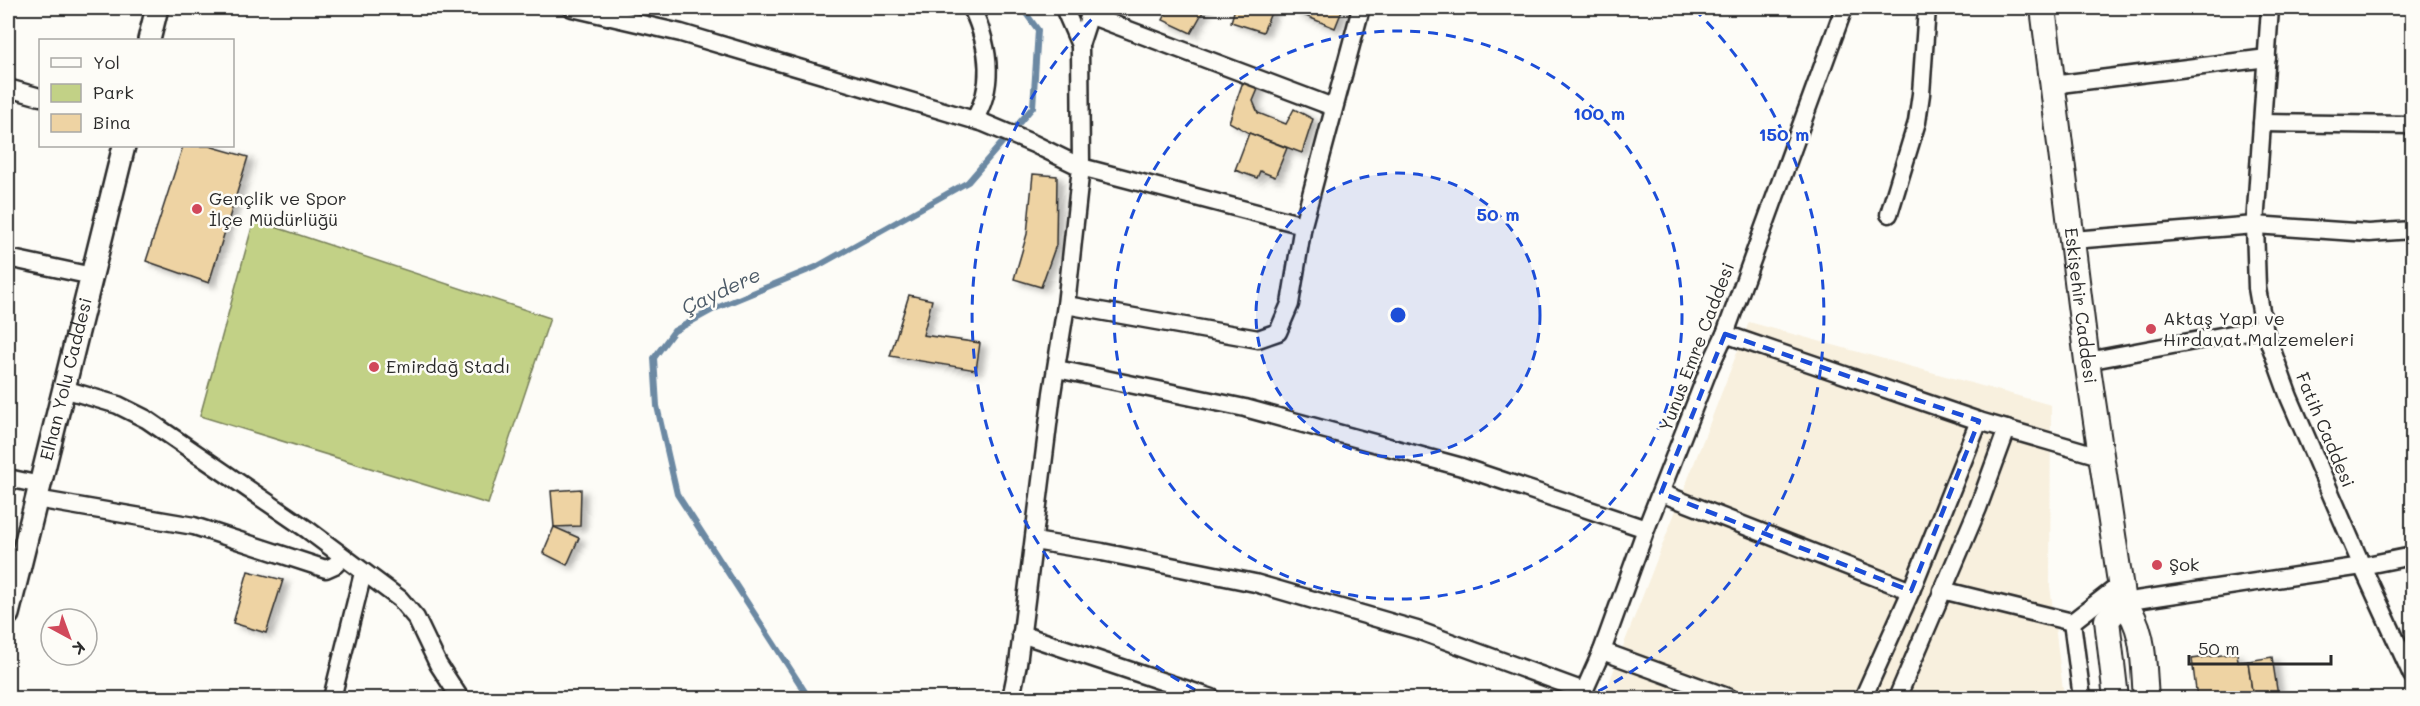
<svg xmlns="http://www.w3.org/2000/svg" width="2420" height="706" viewBox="0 0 2420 706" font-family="Mali,sans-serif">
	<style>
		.built { fill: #f8f0de }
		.green { fill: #c2d186; stroke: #767e58; stroke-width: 1.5 }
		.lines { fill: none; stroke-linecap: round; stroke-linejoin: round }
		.stream { stroke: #6c89a3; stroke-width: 6 }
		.building { fill: #eed3a3; stroke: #2b2b2b; stroke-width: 1.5; filter: url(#shadow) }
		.minor-casing { stroke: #2b2b2b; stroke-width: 21 }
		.tertiary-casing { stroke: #2b2b2b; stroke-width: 26 }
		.secondary-casing { stroke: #2b2b2b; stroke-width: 28 }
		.minor { stroke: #fdfcf7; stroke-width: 16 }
		.tertiary { stroke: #fdfcf7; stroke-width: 21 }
		.secondary { stroke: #fdfcf7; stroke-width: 24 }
		.marked { fill: none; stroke: #1d4ed8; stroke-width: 4.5; stroke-dasharray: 12 8; stroke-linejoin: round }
		.ring { fill: none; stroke: #1d4ed8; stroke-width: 3; stroke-dasharray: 10 8 }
		.poi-dot { fill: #d1495b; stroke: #fdfcf7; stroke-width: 2 }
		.labels { text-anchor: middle; stroke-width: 5; stroke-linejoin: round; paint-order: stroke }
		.poi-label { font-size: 18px; fill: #2b2b2b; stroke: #fdfcf7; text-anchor: start }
		.street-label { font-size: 18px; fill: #2b2b2b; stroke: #fdfcf7 }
		.water-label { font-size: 20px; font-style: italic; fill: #4c5a67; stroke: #fdfcf7 }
		.centre { fill: #1d4ed8; stroke: #fdfcf7; stroke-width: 3 }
		.ring-label { font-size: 18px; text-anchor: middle; font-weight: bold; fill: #1d4ed8; stroke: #fdfcf7; stroke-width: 5; stroke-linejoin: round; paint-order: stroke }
	</style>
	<defs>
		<filter id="shadow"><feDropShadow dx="6" dy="4" stdDeviation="3" flood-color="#0004"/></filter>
	</defs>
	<rect width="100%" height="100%" fill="#fdfcf7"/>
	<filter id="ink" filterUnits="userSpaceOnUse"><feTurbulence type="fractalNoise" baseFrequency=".0167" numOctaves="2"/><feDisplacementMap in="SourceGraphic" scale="12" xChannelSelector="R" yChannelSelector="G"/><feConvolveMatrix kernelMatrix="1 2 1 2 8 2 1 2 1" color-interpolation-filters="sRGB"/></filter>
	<g filter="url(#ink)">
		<path class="built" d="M 1749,322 L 2051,405 L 2050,586 L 2064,698 L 1603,698 Z"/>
		<path class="green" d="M 254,220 L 550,318 L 488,504 L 200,416 Z"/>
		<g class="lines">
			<path class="stream" d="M 809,698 L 677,494 L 657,406 L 654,358 L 674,331 L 714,309 L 816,267 L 968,182 L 1033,107 L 1038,30 L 1022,8"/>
		</g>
		<g class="building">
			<path d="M 1169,8 L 1205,8 L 1191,33 L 1163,20 Z"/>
			<path d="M 1235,8 L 1273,8 L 1263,32 L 1231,22 Z"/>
			<path d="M 1297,8 L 1343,8 L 1335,28 L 1296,12 Z"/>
			<path d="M 1245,76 L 1261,82 L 1253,101 L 1258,113 L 1286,124 L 1294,109 L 1313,119 L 1302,153 L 1249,133 L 1229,122 Z"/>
			<path d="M 1249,133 L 1287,148 L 1275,177 L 1260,171 L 1257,178 L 1235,170 Z"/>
			<path d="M 183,146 L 209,146 L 248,157 L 209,283 L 146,261 Z"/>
			<path d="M 1033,174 L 1057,176 L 1056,245 L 1041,287 L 1014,279 L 1027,234 Z"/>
			<path d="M 909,295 L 932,300 L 923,335 L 980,343 L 976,370 L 890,356 Z"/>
			<path d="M 581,489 L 580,526 L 554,527 L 551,491 Z"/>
			<path d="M 554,527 L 579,538 L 567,565 L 543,553 Z"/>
			<path d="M 248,571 L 283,580 L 266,633 L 233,623 Z"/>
			<path d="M 2237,653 L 2238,662 L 2248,661 L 2253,698 L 2197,698 L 2192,659 Z"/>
			<path d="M 2272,657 L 2278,696 L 2253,698 L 2248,661 Z"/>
		</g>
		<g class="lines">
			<g class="minor-casing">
				<g id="minor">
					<path d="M 572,8 L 681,33 L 984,123 L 1034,144 L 1081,167 L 1303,225"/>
					<path d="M 972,8 C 989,45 996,84 974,120"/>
					<path d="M 1064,8 L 1080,45"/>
					<path d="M 2270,8 L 2255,225 L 2257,288 L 2264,328 L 2289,397 L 2362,566 L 2412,675"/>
					<path d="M 1089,15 L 1333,107"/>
					<path d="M 2052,85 L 2267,58"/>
					<path d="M 8,88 L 40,97"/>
					<path d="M 2262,123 L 2412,125"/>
					<path d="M 1889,214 L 1917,122 L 1921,94 L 1927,8"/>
					<path d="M 2073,240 L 2255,225 L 2369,233 L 2412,230"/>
					<path d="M 8,258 L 92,276"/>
					<path d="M 1066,305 L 1258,339 L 1278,332 L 1290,304 L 1303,225 L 1361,8"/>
					<path d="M 1725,334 L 1979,421 L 2103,457"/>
					<path d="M 2087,361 L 2264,328"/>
					<path d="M 1057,369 L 1245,408 L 1462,467 L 1646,529"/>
					<path d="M 64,389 L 118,405 L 146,419 L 308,530 L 400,599 L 416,618 L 438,664 L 460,698"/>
					<path d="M 8,478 L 40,485"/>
					<path d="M 1661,493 L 1911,591"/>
					<path d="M 36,499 L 194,526 L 326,569 L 335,565 L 343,557"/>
					<path d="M 1034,541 L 1102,552 L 1255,583 L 1417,630 L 1584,691"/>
					<path d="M 1942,590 L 2072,622 L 2121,584"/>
					<path d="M 2123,602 L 2362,566 L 2412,556"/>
					<path d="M 2072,622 L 2082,698"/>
					<path d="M 1021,634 L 1212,698"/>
					<path d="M 1602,651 L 1730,698"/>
					<path d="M 332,698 L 363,573"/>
					<path d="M 1011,698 L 1018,664 L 1052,393 L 1066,305 L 1081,167 L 1080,45 L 1092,8"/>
					<path d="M 1581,698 L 1602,651 L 1646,529 L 1710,366 L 1725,334 L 1844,8"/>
					<path d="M 1863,698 L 1911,591 L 1979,421"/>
					<path d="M 1897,698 L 1978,508 L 2007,429"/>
				</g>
			</g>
			<g class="tertiary-casing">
				<g id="tertiary">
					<path d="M 149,40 L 157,8"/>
					<path id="s1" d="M 8,614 L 124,146"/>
				</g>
			</g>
			<g class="secondary-casing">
				<g id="secondary">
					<path id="s2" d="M 2043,8 L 2087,361 L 2123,602 C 2146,628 2143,665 2146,698"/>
					<path d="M 2116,698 L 2107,620 L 2123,602"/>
				</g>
			</g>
			<use href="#minor" class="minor"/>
			<use href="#tertiary" class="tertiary"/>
			<use href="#secondary" class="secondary"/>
		</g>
	</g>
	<path class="marked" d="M 1725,334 L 1979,421 L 1911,591 L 1661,493 Z"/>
	<circle cx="1398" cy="315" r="142" fill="#1d4ed8" fill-opacity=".12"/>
	<g class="ring">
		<circle cx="1398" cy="315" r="142"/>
		<circle cx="1398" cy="315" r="284"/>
		<path d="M1211 698A426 426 0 0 1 1102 9M1694 9A426 426 0 0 1 1585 698"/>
	</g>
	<g class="poi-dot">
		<circle cx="197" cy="209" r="6"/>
		<circle cx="2151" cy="329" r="6"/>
		<circle cx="374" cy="367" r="6"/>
		<circle cx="2157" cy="565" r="6"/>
	</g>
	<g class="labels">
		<g class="poi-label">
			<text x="209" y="205">Gençlik ve Spor<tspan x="209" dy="21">İlçe Müdürlüğü</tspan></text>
			<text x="2163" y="325">Aktaş Yapı ve<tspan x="2163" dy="21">Hırdavat Malzemeleri</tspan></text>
			<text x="386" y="373">Emirdağ Stadı</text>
			<text x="2169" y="571">Şok</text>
		</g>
		<g class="street-label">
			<text dy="6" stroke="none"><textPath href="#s2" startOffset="300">Eskişehir Caddesi</textPath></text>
			<text transform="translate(1697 347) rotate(-69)" y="6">Yunus Emre Caddesi</text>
			<text dy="6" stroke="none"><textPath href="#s1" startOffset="242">Elhan Yolu Caddesi</textPath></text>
			<text transform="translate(2325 430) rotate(67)" y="6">Fatih Caddesi</text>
		</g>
		<g class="water-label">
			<text transform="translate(721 291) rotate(-25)" y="7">Çaydere</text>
		</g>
	</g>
	<circle cx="1398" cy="315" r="9" class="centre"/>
	<g class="ring-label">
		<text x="1599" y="120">100 m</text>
		<text x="1784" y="141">150 m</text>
		<text x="1498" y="221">50 m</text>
	</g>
	<rect width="2420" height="706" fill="none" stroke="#fdfcf7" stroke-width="30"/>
	<rect x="15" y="15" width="2390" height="676" fill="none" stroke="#2b2b2b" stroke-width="2" filter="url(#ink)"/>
	<rect x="39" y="39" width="195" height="108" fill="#fdfcf7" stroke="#a9a8a5" stroke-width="1.5"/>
	<rect x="51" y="58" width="30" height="9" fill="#fdfcf7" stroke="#a9a8a5" stroke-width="1.5"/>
	<text x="93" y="69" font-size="18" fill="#2b2b2b">Yol</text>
	<rect x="51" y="84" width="30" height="18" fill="#c2d186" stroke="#a9a8a5" stroke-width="1.5"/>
	<text x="93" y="99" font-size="18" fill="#2b2b2b">Park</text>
	<rect x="51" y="114" width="30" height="18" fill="#eed3a3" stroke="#a9a8a5" stroke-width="1.5"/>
	<text x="93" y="129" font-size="18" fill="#2b2b2b">Bina</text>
	<g transform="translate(69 637) rotate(139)"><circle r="28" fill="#fdfcf7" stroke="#a9a8a5" stroke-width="1.5"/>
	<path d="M0-4.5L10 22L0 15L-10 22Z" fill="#d1495b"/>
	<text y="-9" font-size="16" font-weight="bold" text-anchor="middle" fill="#2b2b2b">K</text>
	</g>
	<path d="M2189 655v9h142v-9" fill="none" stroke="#2b2b2b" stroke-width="3"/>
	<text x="2198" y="655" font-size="18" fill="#2b2b2b" stroke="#fdfcf7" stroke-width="4.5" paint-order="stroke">50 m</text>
</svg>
